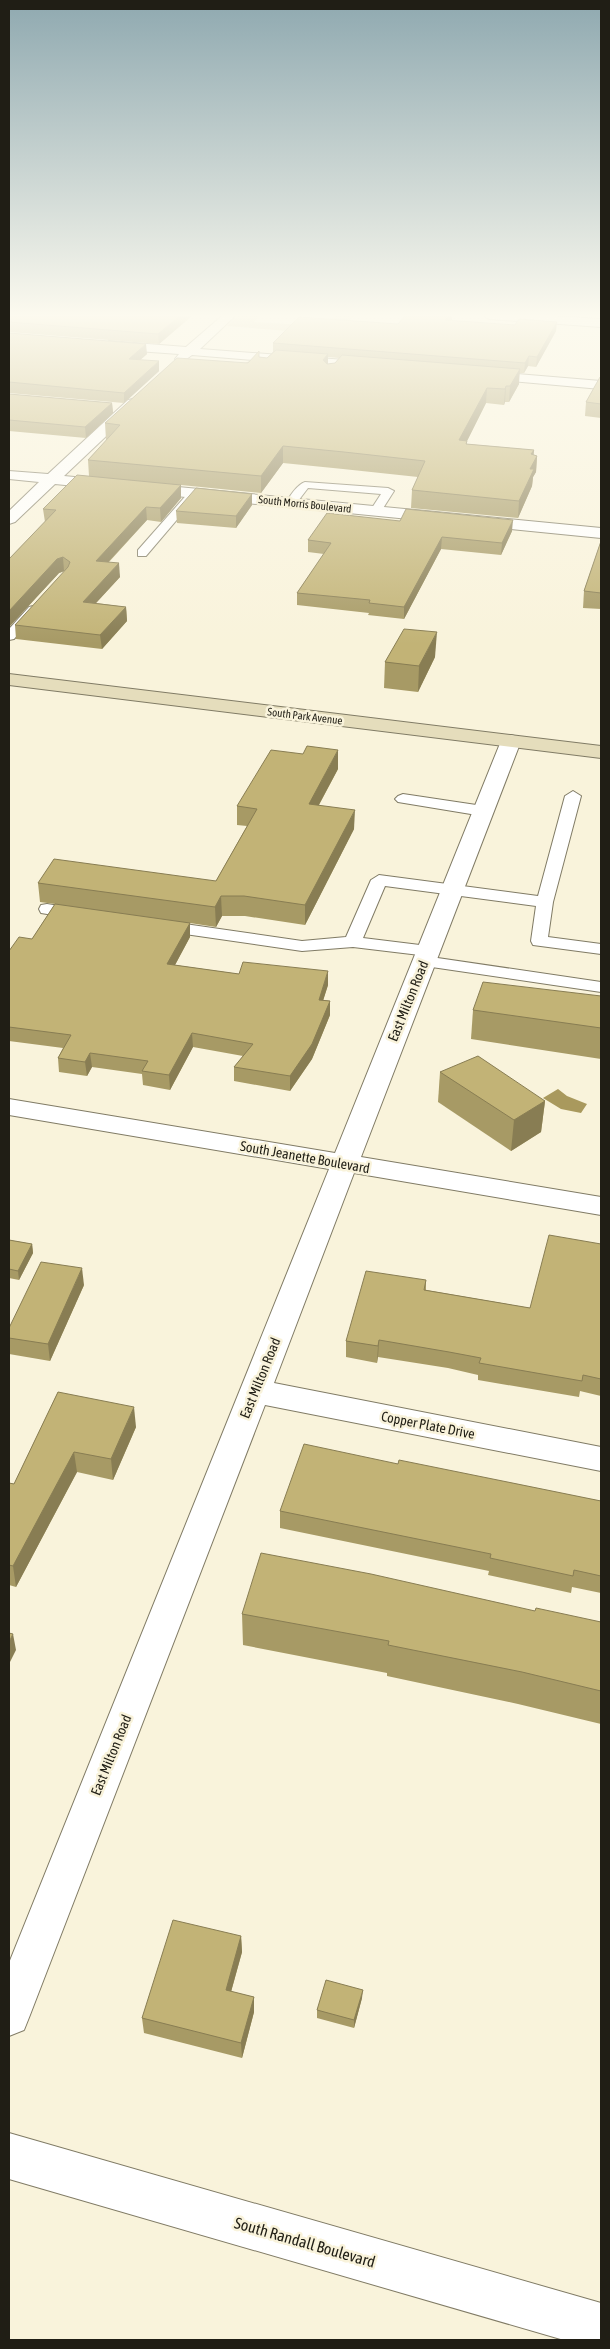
<svg xmlns="http://www.w3.org/2000/svg" width="610" height="2349" viewBox="0 0 610 2349" font-family="'Asap Condensed',sans-serif">
	<style>
		.green { fill: #cec399 }
		.water { fill: #a9995d }
		.lines { fill: none; stroke-linecap: round; stroke-linejoin: round }
		.lane-casing { stroke: #807b65; stroke-width: 2 }
		.street-casing { stroke: #807b65; stroke-width: 2 }
		.secondary-casing { stroke: #807b65; stroke-width: 2 }
		.lane { fill: #fff; fill-rule: evenodd }
		.street { fill: #fff; fill-rule: evenodd }
		.secondary { fill: #e5ddbc; fill-rule: evenodd }
		.wall { fill: #a79a65; fill-rule: evenodd }
		.shaded-wall { fill: #887d53 }
		.building { fill: #c2b376; stroke: #887d53 }
		.labels { text-anchor: middle; stroke-width: 5; stroke-linejoin: round; paint-order: stroke }
		.far-street-label { font-size: 11px; fill: #201e15; stroke: #f9f3db }
		.street-label { font-size: 14px; fill: #201e15; stroke: #f9f3db }
		.near-street-label { font-size: 16px; fill: #201e15; stroke: #f9f3db }
	</style>
	<rect width="100%" height="100%" fill="#f9f3db"/>
	<path class="green" d="M 238,315 L 260,315 L 254,322 L 324,326 L 335,315 L 354,315 L 337,335 L 227,326 Z"/>
	<path class="water" d="M 558,1089 L 567,1096 L 587,1104 L 581,1113 L 561,1109 L 543,1098 Z"/>
	<g class="lines">
		<g class="lane-casing">
			<g id="lane">
				<path d="M 305,482 L 388,488 L 394,491 L 380,513 L 376,514 L 370,511 L 381,494 L 308,488 L 295,505 L 287,505 C 286,499 298,484 305,482 Z"/>
				<path d="M 194,490 L 200,493 L 198,495 L 146,556 L 138,556 L 138,550 L 190,491 Z"/>
				<path d="M 33,606 L 37,607 L 39,610 L 37,613 L 14,639 L 9,640 L 9,629 L 29,607 Z"/>
				<path d="M 573,791 L 581,796 L 553,902 L 548,937 L 601,944 L 601,954 L 533,945 L 531,941 L 536,906 L 385,886 L 363,938 L 428,946 L 434,947 L 437,951 L 434,955 L 428,956 L 353,947 L 302,951 L 164,931 L 158,930 L 156,926 L 158,922 L 164,921 L 302,941 L 346,937 L 371,880 L 379,875 L 538,896 L 565,796 Z"/>
				<path d="M 403,794 L 483,806 L 491,811 L 483,816 L 398,802 L 395,799 L 398,796 Z"/>
				<path d="M 47,904 L 84,910 L 86,914 L 84,918 L 78,919 L 41,913 L 39,909 L 41,905 Z"/>
				<path d="M 424,956 L 601,982 L 601,992 L 418,965 L 415,961 L 418,957 Z"/>
			</g>
		</g>
		<g class="street-casing">
			<g id="street">
				<path d="M 223,315 L 236,315 L 200,349 L 371,362 L 377,366 L 371,370 L 192,355 L 181,363 L 175,359 L 179,354 L 109,349 L 103,345 L 109,341 L 186,347 Z"/>
				<path d="M 483,315 L 536,315 L 601,319 L 601,327 L 489,319 Z"/>
				<path d="M 481,371 L 601,381 L 601,389 L 476,378 L 474,375 Z"/>
				<path d="M 133,399 L 138,400 L 140,403 L 138,406 L 64,476 L 601,528 L 601,538 L 55,484 L 15,522 L 9,524 L 9,511 L 39,482 L 9,479 L 9,471 L 48,474 L 128,400 Z"/>
				<path d="M 511,735 L 518,737 L 521,741 L 361,1157 L 601,1197 L 601,1215 L 354,1173 L 274,1383 L 601,1447 L 601,1471 L 265,1405 L 30,2015 L 24,2030 L 9,2036 L 9,1963 L 329,1169 L 9,1115 L 9,1099 L 335,1153 L 501,741 L 504,737 Z"/>
				<path d="M 9,2133 L 601,2303 L 601,2340 L 564,2340 L 9,2179 Z"/>
			</g>
		</g>
		<g class="secondary-casing">
			<path id="secondary" d="M 9,674 L 601,746 L 601,758 L 9,685 Z"/>
		</g>
		<use href="#lane" class="lane"/>
		<use href="#street" class="street"/>
		<use href="#secondary" class="secondary"/>
	</g>
	<g class="wall">
		<path d="M 9,315 L 193,315 L 159,344 L 9,332 Z"/>
		<path d="M 452,321 L 556,331 L 536,367 L 528,366 L 524,373 L 519,373 L 519,384 L 509,402 L 505,402 L 504,405 L 486,403 L 467,441 L 467,444 L 534,450 L 533,455 L 537,456 L 536,472 L 533,477 L 532,486 L 518,518 L 411,508 L 412,490 L 418,477 L 343,469 L 283,463 L 261,493 L 181,485 L 181,498 L 161,522 L 147,520 L 109,562 L 120,577 L 96,603 L 126,607 L 127,621 L 102,649 L 16,639 L 15,625 L 65,571 L 59,573 L 9,627 L 9,559 L 45,522 L 43,509 L 89,476 L 88,460 L 107,440 L 106,440 L 105,423 L 259,357 L 267,358 L 273,352 L 273,343 L 398,324 ZM 328,357 L 339,358 L 335,363 L 328,364 Z"/>
		<path d="M 9,333 L 147,354 L 140,360 L 159,371 L 124,403 L 9,393 Z"/>
		<path d="M 601,376 L 601,418 L 585,416 L 586,402 Z"/>
		<path d="M 9,394 L 112,403 L 113,413 L 86,438 L 9,431 Z"/>
		<path d="M 252,494 L 252,505 L 236,528 L 177,523 L 176,511 Z"/>
		<path d="M 400,521 L 512,531 L 501,555 L 441,549 L 404,619 L 368,615 L 369,613 L 297,605 L 297,593 L 324,554 L 308,552 L 308,540 Z"/>
		<path d="M 601,541 L 601,609 L 583,608 L 584,591 Z"/>
		<path d="M 435,657 L 418,692 L 384,688 L 385,662 Z"/>
		<path d="M 338,769 L 319,805 L 354,829 L 305,925 L 245,916 L 222,916 L 216,927 L 190,923 L 190,937 L 175,965 L 239,974 L 328,985 L 323,1000 L 330,1001 L 330,1015 L 312,1059 L 290,1091 L 234,1081 L 234,1067 L 243,1056 L 193,1047 L 170,1090 L 143,1085 L 142,1074 L 92,1067 L 87,1076 L 59,1072 L 58,1058 L 63,1048 L 9,1041 L 9,951 L 32,939 L 55,904 L 40,902 L 38,883 L 216,881 L 247,826 L 237,825 L 237,806 Z"/>
		<path d="M 601,996 L 601,1059 L 471,1039 L 473,1010 Z"/>
		<path d="M 440,1072 L 545,1101 L 541,1132 L 511,1151 L 438,1102 Z"/>
		<path d="M 9,1240 L 32,1244 L 33,1253 L 19,1280 L 9,1278 Z"/>
		<path d="M 601,1244 L 601,1396 L 580,1391 L 579,1397 L 478,1380 L 478,1375 L 448,1368 L 378,1357 L 377,1363 L 346,1357 L 346,1341 L 426,1280 L 426,1290 L 530,1308 Z"/>
		<path d="M 84,1285 L 50,1361 L 9,1354 L 9,1328 Z"/>
		<path d="M 58,1392 L 136,1427 L 113,1480 L 77,1472 L 16,1587 L 9,1585 L 9,1483 L 14,1484 Z"/>
		<path d="M 398,1464 L 601,1501 L 601,1593 L 572,1587 L 571,1593 L 488,1575 L 489,1571 L 280,1528 L 280,1511 Z"/>
		<path d="M 535,1611 L 601,1622 L 601,1724 L 518,1704 L 387,1676 L 387,1673 L 243,1645 L 242,1614 Z"/>
		<path d="M 241,1936 L 242,1952 L 231,1992 L 254,1997 L 254,2012 L 242,2058 L 144,2033 L 142,2018 Z"/>
		<path d="M 362,1998 L 354,2028 L 317,2018 L 317,2010 Z"/>
	</g>
	<g class="shaded-wall">
		<path d="M 181,315 L 193,315 L 159,344 L 158,334 Z"/>
		<path d="M 450,315 L 452,315 L 452,321 L 445,320 Z"/>
		<path d="M 557,322 L 556,331 L 536,367 L 537,357 Z"/>
		<path d="M 146,344 L 147,354 L 130,369 L 129,359 Z"/>
		<path d="M 328,354 L 328,369 L 323,360 Z"/>
		<path d="M 529,356 L 528,366 L 524,373 L 525,363 Z"/>
		<path d="M 159,361 L 159,371 L 124,403 L 124,393 Z"/>
		<path d="M 520,369 L 519,384 L 509,402 L 510,386 Z"/>
		<path d="M 506,386 L 505,402 L 504,405 L 505,389 Z"/>
		<path d="M 487,388 L 486,403 L 459,457 L 459,440 Z"/>
		<path d="M 112,403 L 113,413 L 86,438 L 85,427 Z"/>
		<path d="M 283,446 L 283,463 L 261,493 L 261,476 Z"/>
		<path d="M 534,450 L 533,464 L 537,456 L 536,472 L 533,477 L 532,486 L 518,518 L 519,501 L 531,454 Z"/>
		<path d="M 181,485 L 181,498 L 161,522 L 160,508 Z"/>
		<path d="M 252,494 L 252,505 L 236,528 L 236,516 Z"/>
		<path d="M 146,507 L 147,520 L 97,574 L 96,561 Z"/>
		<path d="M 513,520 L 512,531 L 501,555 L 502,543 Z"/>
		<path d="M 442,537 L 441,549 L 404,619 L 404,607 Z"/>
		<path d="M 63,557 L 64,571 L 59,573 L 9,627 L 9,611 L 57,559 Z"/>
		<path d="M 119,563 L 120,577 L 84,616 L 83,602 Z"/>
		<path d="M 126,607 L 127,621 L 102,649 L 100,635 Z"/>
		<path d="M 437,632 L 435,657 L 418,692 L 419,666 Z"/>
		<path d="M 338,750 L 338,769 L 309,823 L 309,804 Z"/>
		<path d="M 355,810 L 354,829 L 305,925 L 305,905 Z"/>
		<path d="M 221,896 L 222,916 L 216,927 L 215,907 Z"/>
		<path d="M 190,923 L 190,937 L 168,978 L 167,964 Z"/>
		<path d="M 328,971 L 328,985 L 319,1014 L 319,1000 Z"/>
		<path d="M 330,1001 L 330,1015 L 312,1059 L 290,1091 L 290,1076 Z"/>
		<path d="M 192,1033 L 193,1047 L 170,1090 L 169,1075 Z"/>
		<path d="M 90,1053 L 92,1067 L 87,1076 L 85,1062 Z"/>
		<path d="M 545,1101 L 541,1132 L 511,1151 L 514,1120 Z"/>
		<path d="M 32,1244 L 33,1253 L 19,1280 L 18,1271 Z"/>
		<path d="M 82,1268 L 84,1285 L 50,1361 L 48,1344 Z"/>
		<path d="M 379,1340 L 378,1357 L 377,1363 L 378,1346 Z"/>
		<path d="M 134,1407 L 136,1427 L 113,1480 L 111,1459 Z"/>
		<path d="M 74,1452 L 77,1472 L 16,1587 L 13,1566 Z"/>
		<path d="M 13,1634 L 16,1650 L 9,1664 L 9,1642 Z"/>
		<path d="M 241,1936 L 242,1952 L 227,2006 L 226,1990 Z"/>
		<path d="M 363,1990 L 362,1998 L 354,2028 L 354,2020 Z"/>
		<path d="M 254,1997 L 254,2012 L 242,2058 L 241,2043 Z"/>
	</g>
	<g class="building">
		<path d="M 9,315 L 181,315 L 158,334 L 9,322 Z"/>
		<path d="M 406,315 L 450,315 L 445,320 L 515,325 L 519,319 L 557,322 L 537,357 L 529,356 L 525,363 L 273,343 L 299,317 L 398,324 Z"/>
		<path d="M 9,333 L 146,344 L 129,359 L 159,361 L 124,393 L 9,382 Z"/>
		<path d="M 276,350 L 328,354 L 323,360 L 327,364 L 335,363 L 342,355 L 520,369 L 510,386 L 506,386 L 505,389 L 487,388 L 459,440 L 467,441 L 466,444 L 534,450 L 531,454 L 537,456 L 530,469 L 534,469 L 519,501 L 412,490 L 425,461 L 344,452 L 283,446 L 261,476 L 88,460 L 120,425 L 105,423 L 177,358 L 248,363 L 259,351 L 259,357 L 267,358 Z"/>
		<path d="M 601,376 L 601,404 L 586,402 L 600,377 Z"/>
		<path d="M 9,394 L 112,403 L 85,427 L 9,420 Z"/>
		<path d="M 77,475 L 181,485 L 160,508 L 146,507 L 96,561 L 119,563 L 83,602 L 126,607 L 100,635 L 15,625 L 68,567 L 70,562 L 63,557 L 57,559 L 9,611 L 9,559 L 56,510 L 43,509 Z"/>
		<path d="M 196,488 L 252,494 L 236,516 L 176,511 Z"/>
		<path d="M 406,509 L 513,520 L 502,543 L 442,537 L 404,607 L 369,603 L 370,600 L 297,593 L 331,543 L 308,540 L 327,513 L 400,521 Z"/>
		<path d="M 601,541 L 601,593 L 584,591 Z"/>
		<path d="M 404,629 L 437,632 L 419,666 L 385,662 Z"/>
		<path d="M 307,746 L 338,750 L 309,804 L 355,810 L 305,905 L 244,896 L 221,896 L 215,907 L 38,883 L 54,859 L 216,881 L 257,809 L 237,806 L 271,750 L 303,754 Z"/>
		<path d="M 55,904 L 190,923 L 167,964 L 239,974 L 243,962 L 328,971 L 319,1000 L 330,1001 L 312,1044 L 290,1076 L 234,1067 L 253,1044 L 192,1033 L 169,1075 L 142,1071 L 148,1061 L 90,1053 L 85,1062 L 58,1058 L 71,1035 L 9,1027 L 9,951 L 19,937 L 32,939 Z"/>
		<path d="M 483,982 L 601,996 L 601,1028 L 473,1010 Z"/>
		<path d="M 478,1056 L 545,1101 L 514,1120 L 440,1072 Z"/>
		<path d="M 549,1235 L 601,1244 L 601,1379 L 583,1375 L 582,1381 L 479,1363 L 481,1358 L 449,1352 L 379,1340 L 378,1346 L 346,1341 L 366,1271 L 426,1280 L 424,1290 L 530,1308 Z"/>
		<path d="M 9,1240 L 32,1244 L 18,1271 L 9,1269 Z"/>
		<path d="M 41,1262 L 82,1268 L 48,1344 L 9,1338 L 9,1328 Z"/>
		<path d="M 58,1392 L 134,1407 L 111,1459 L 74,1452 L 13,1566 L 9,1565 L 9,1483 L 14,1484 Z"/>
		<path d="M 304,1444 L 398,1464 L 399,1460 L 601,1501 L 601,1576 L 574,1570 L 573,1576 L 490,1558 L 491,1554 L 280,1511 Z"/>
		<path d="M 261,1553 L 371,1574 L 535,1611 L 536,1608 L 601,1622 L 601,1691 L 522,1672 L 388,1645 L 389,1641 L 242,1614 Z"/>
		<path d="M 9,1633 L 13,1634 L 9,1642 Z"/>
		<path d="M 173,1920 L 241,1936 L 226,1990 L 254,1997 L 241,2043 L 142,2018 Z"/>
		<path d="M 326,1980 L 363,1990 L 354,2020 L 317,2010 Z"/>
	</g>
	<linearGradient id="sky" x2="0" y2="1"><stop stop-color="#8fa9b0"/><stop offset="0.49" stop-color="#fcfaef"/><stop offset="1" stop-color="#fcfaef" stop-opacity="0"/></linearGradient>
	<rect width="610" height="644" fill="url(#sky)"/>
	<g class="labels">
		<g class="far-street-label">
			<text transform="translate(305 504) rotate(6)" y="4">South Morris Boulevard</text>
			<text transform="translate(305 716) rotate(7)" y="4">South Park Avenue</text>
		</g>
		<g class="street-label">
			<text transform="translate(408 1001) rotate(-68)" y="5">East Milton Road</text>
			<text transform="translate(305 1157) rotate(10)" y="5">South Jeanette Boulevard</text>
			<text transform="translate(260 1378) rotate(-68)" y="5">East Milton Road</text>
			<text transform="translate(428 1425) rotate(11)" y="5">Copper Plate Drive</text>
			<text transform="translate(111 1755) rotate(-68)" y="5">East Milton Road</text>
		</g>
		<g class="near-street-label">
			<text transform="translate(305 2242) rotate(16)" y="6">South Randall Boulevard</text>
		</g>
	</g>
	<rect width="610" height="2349" fill="none" stroke="#201e15" stroke-width="20"/>
</svg>
